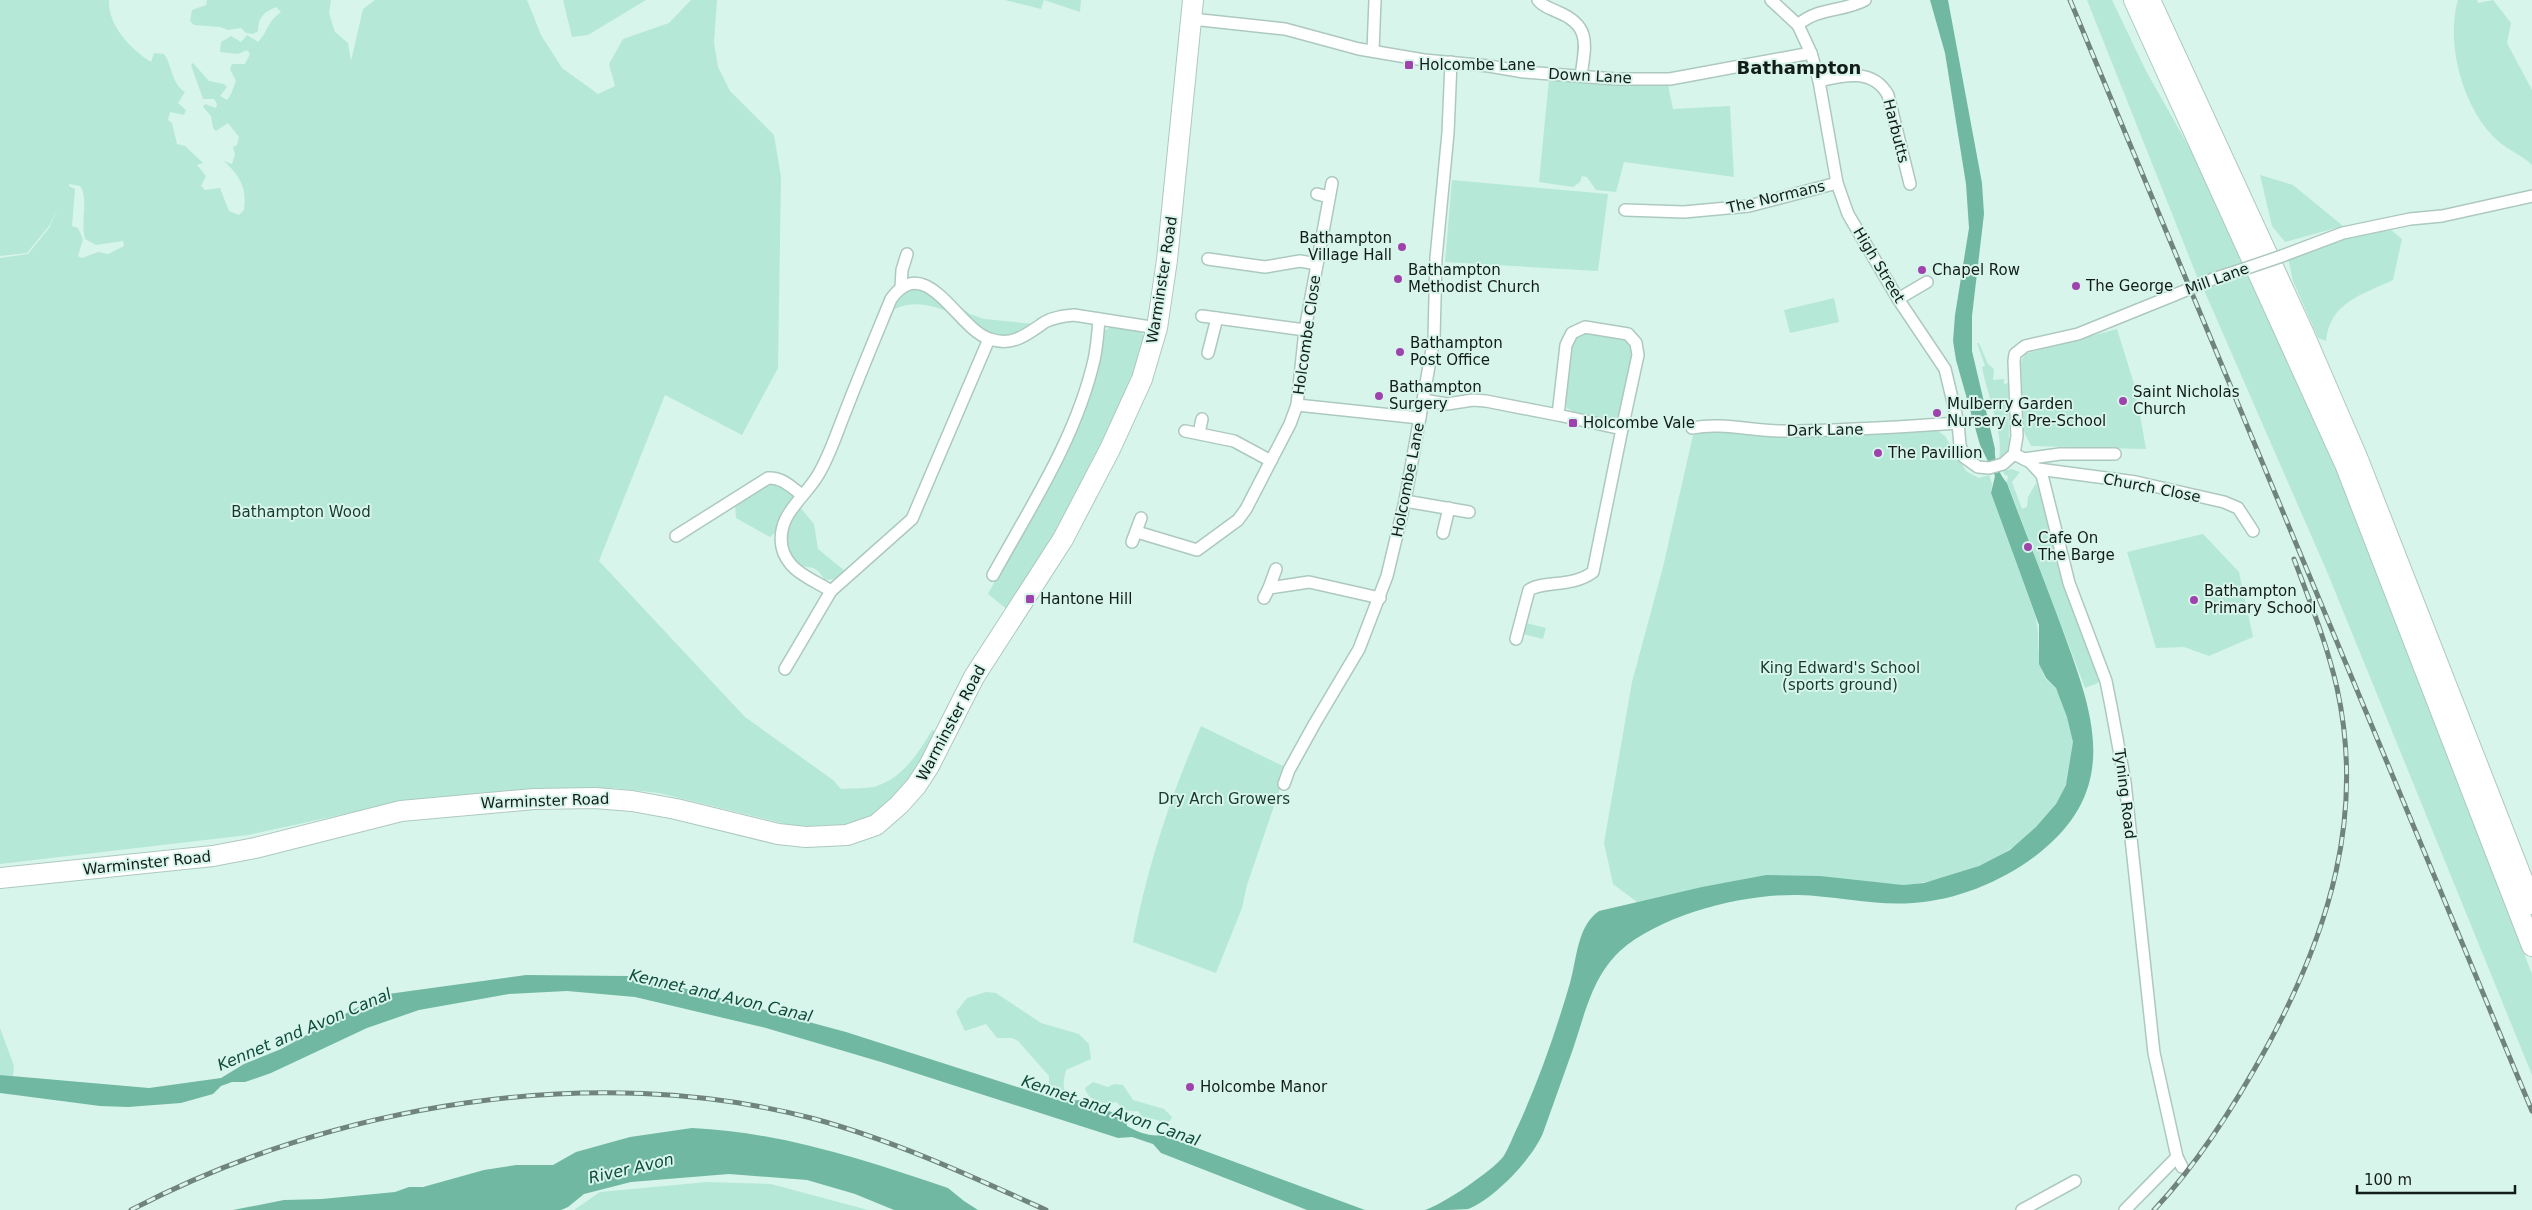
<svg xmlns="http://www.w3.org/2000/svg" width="2532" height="1210" viewBox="0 0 2532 1210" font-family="'DejaVu Sans',sans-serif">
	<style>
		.green { fill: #b5e8d7; fill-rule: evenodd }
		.water { fill: #71b8a2 }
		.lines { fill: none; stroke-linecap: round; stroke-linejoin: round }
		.street-casing { stroke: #adc9bf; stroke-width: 14 }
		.highway-casing { stroke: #adc9bf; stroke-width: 22 }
		.street { stroke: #fff; stroke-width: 11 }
		.highway { stroke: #fff; stroke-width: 20 }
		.rail-casing { stroke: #70837d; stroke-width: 5 }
		.rail { stroke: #d8f5eb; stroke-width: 3; stroke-dasharray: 9; stroke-linecap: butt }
		.street-bridge-casing { stroke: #adc9bf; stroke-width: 14; stroke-linecap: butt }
		.street-bridge { stroke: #fff; stroke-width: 11 }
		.poi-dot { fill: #9f43ac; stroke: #d8f5eb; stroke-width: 2 }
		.labels { text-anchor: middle; stroke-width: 4; stroke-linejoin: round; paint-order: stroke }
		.poi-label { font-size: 15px; fill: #121c19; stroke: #d8f5eb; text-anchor: start }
		.street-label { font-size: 15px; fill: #121c19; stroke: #d8f5eb }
		.park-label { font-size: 15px; fill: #17392f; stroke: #d8f5eb }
		.water-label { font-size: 16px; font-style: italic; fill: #0e4b3c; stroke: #d8f5eb }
		.quarter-label { font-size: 18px; font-weight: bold; fill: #121c19; stroke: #d8f5eb }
	</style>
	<rect width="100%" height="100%" fill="#d8f5eb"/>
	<g class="green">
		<path d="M 0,0 L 109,0 C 108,26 131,49 151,62 L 154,53 L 164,54 C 173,67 171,83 185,92 L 178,103 L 186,110 L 184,115 L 170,112 L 168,120 L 172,123 L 177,144 L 185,146 L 203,163 L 197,165 L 206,176 L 201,186 L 205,190 L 220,188 L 229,211 L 239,215 L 244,210 C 247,188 240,176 224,161 L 232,164 L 235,154 L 233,147 L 237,145 L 239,137 L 228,123 L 216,131 L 213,128 L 211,116 L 203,107 L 205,104 L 216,108 L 217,104 L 214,99 L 203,99 L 191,65 L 193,63 L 209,81 L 224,84 L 227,87 L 220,96 L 227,100 L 231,94 L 236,81 L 230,69 L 232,64 L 245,64 L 250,54 L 247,50 L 238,54 L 220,52 L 221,42 L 231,36 L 241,42 L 247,35 L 258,42 C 269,30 266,23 281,12 L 276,7 C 264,12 258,17 258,31 L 253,34 L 246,33 L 241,28 L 228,30 L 220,27 L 194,25 L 190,21 L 192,10 L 206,5 L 207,0 L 331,0 L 329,13 L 335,32 L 348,43 L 351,61 L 363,9 L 375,0 L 527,0 L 541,35 L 562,68 L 598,94 L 615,86 L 609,64 L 623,39 L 669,23 L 691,0 L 717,0 L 714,43 L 718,67 L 730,91 L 774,135 L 781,177 L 778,368 L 742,435 L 665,395 L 599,561 L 745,717 L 833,780 L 841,789 C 852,788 867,789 877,786 C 903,777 919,753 932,730 L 935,731 L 912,777 L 896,798 L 867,819 L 849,825 L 828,828 L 798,827 L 659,793 L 614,788 L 400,802 L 248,835 L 0,864 L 0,258 L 28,254 L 49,228 L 59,206 L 49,226 L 27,253 L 0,256 ZM 69,184 L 80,186 C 89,199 80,221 85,239 L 96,245 L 123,241 L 124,246 L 108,254 L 98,252 L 82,258 L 78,256 L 83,239 L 78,228 L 72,226 L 75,189 L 69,186 Z"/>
		<path d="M 563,0 L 646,0 L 588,35 L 572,37 Z"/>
		<path d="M 1005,0 L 1081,0 L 1080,12 L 1044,0 L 1041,9 Z"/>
		<path d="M 2087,0 L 2112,0 L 2146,71 L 2223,207 L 2247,261 L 2198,279 Z"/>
		<path d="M 2458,0 L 2477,0 L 2478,3 L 2493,0 L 2511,23 L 2507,43 L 2532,90 L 2532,165 C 2522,155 2508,150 2498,141 C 2463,110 2445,43 2458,0 Z"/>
		<path d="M 1549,79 L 1596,84 L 1668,85 L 1673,109 L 1730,106 L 1734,177 L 1624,162 L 1616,192 L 1596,190 L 1587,177 L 1582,176 L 1580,182 L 1573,187 L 1539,182 Z"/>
		<path d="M 2260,175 L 2293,185 L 2343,226 L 2285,242 L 2272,226 Z"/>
		<path d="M 1452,180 L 1608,194 L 1598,271 L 1445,262 Z"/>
		<path d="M 2391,230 L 2402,239 L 2393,280 C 2362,295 2330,302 2326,341 L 2318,338 L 2293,281 L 2288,258 L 2346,236 Z"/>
		<path d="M 2250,275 L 2340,476 L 2532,974 L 2532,1075 L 2328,574 L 2204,290 Z"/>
		<path d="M 913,289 C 928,290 937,299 947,311 C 928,304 910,300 891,311 L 890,306 L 903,292 Z"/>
		<path d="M 1834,298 L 1839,322 L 1790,333 L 1784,310 Z"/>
		<path d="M 953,302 L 970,314 L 984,319 L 1035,324 C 992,351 982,333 953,302 Z"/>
		<path d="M 1112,326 L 1137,330 L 1144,335 L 1146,345 L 1095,466 L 1009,611 L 988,594 L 1063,454 L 1102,332 Z"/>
		<path d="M 2117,329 L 2135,387 L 2146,449 L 2031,446 L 2023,430 L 2021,362 L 2025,354 Z"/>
		<path d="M 1585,332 L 1626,338 L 1633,344 L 1633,355 L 1620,414 L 1615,419 L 1609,420 L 1574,412 L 1567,408 L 1564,401 L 1570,346 L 1575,336 Z"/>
		<path d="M 1977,343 L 1979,343 L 1988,364 L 1994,369 L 1993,380 L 2004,379 L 2004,384 L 2008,383 L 2009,442 L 2007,452 L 1999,459 C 2004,433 1987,394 1982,367 L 1985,366 Z"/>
		<path d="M 1931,426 L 1945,436 L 1966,471 L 1979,478 L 1989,475 L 1992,484 L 1991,493 L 2035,615 C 2041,635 2035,658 2045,678 C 2048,682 2053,684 2056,689 C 2064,702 2073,727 2073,743 C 2075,830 1978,879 1903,885 L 1766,875 L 1637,902 L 1613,884 L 1604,843 L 1632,682 L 1663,567 L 1694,431 L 1781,433 Z"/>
		<path d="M 2012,469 L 2020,472 L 2012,482 L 2022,509 L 2027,507 L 2028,497 L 2036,483 L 2038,488 L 2073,611 L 2101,677 L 2098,683 L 2085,688 L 2007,482 L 2008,476 L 2004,474 L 2003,471 Z"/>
		<path d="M 770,483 L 781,484 L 793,496 L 782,511 L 778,530 L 770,537 L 736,518 L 735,504 Z"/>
		<path d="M 799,506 L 814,524 L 818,549 L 845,571 L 836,579 L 825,580 C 816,567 816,568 800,566 C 777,549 788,525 799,506 Z"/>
		<path d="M 2203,534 L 2239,572 L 2253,637 L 2209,656 L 2184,647 L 2156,648 L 2127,552 Z"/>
		<path d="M 1522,622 L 1546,628 L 1543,639 L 1523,634 Z"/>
		<path d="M 1201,726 L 1287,768 L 1247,885 L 1242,908 L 1216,973 L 1133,942 C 1147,867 1171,795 1201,726 Z"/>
		<path d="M 986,992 L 996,993 L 1041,1023 L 1079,1034 L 1089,1044 L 1091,1059 L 1066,1070 C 1063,1083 1061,1091 1072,1100 L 1061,1101 L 1040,1094 L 1049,1084 L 1049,1076 L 1018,1041 L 1012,1038 L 997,1038 L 986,1024 L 965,1031 L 956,1012 L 967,998 Z"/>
		<path d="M 0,1028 L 14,1066 L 13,1076 L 0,1075 Z"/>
		<path d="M 1093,1082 L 1108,1087 L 1114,1084 L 1123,1085 L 1133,1100 L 1164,1109 L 1172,1117 L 1170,1121 C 1159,1123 1153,1117 1142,1117 L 1138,1111 C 1129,1112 1121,1110 1117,1102 C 1103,1105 1089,1102 1085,1088 Z"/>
		<path d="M 707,1182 L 771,1184 L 868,1210 L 574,1210 L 600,1192 Z"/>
	</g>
	<g class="water">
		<path d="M 1930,0 L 1948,0 L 1982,183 L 1984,214 L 1972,316 L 1972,351 L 1995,449 C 1994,461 1999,474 2007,483 C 2024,529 2042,574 2059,620 C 2090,706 2126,785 2038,854 C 2003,881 1958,900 1913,903 C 1874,906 1836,896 1798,895 C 1743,894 1662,914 1620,951 C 1592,977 1585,1014 1573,1049 C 1563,1077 1553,1105 1543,1133 C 1533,1158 1493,1200 1468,1209 C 1457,1210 1437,1210 1425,1210 C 1442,1205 1492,1171 1503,1157 C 1509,1148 1513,1136 1518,1126 C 1539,1080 1556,1031 1570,983 C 1577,959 1577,926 1599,911 L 1702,887 L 1766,875 L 1820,876 L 1903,885 L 1924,883 L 1979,866 L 2010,850 L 2036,827 L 2056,804 L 2066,785 L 2073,742 L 2067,717 L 2056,688 L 2046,678 L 2039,664 L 2039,625 L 1991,493 L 1995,476 L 1980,445 L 1956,360 L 1953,341 L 1955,315 L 1969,228 L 1966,184 L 1945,53 Z"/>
		<path d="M 526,975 L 628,976 L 683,988 L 846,1032 L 1061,1101 L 1082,1100 L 1126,1118 L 1127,1126 C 1137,1132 1151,1137 1162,1135 L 1365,1210 L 1307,1210 L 1161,1153 L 1153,1144 L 1132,1137 L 1118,1138 L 881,1062 L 766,1028 L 635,997 L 567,991 L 509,994 L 419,1010 L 367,1028 L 271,1073 L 245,1082 L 232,1082 L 221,1086 L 213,1094 L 181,1103 L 128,1107 L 100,1106 L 0,1093 L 0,1075 L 149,1088 L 221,1078 L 244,1064 L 281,1049 L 369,1001 L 388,994 Z"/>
		<path d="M 692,1128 C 781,1132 865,1160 948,1188 L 964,1201 L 978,1210 L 894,1210 L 855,1194 L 807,1180 L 729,1174 L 631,1182 L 584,1194 L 568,1207 L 561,1210 L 233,1210 L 284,1200 L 322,1199 L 395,1192 L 409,1187 L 423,1187 L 484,1170 L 516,1165 L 553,1165 L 576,1152 L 630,1137 Z"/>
	</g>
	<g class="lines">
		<g class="street-casing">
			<g id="street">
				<path d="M 1538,0 C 1543,7 1550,8 1558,12 C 1592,26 1585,46 1581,76"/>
				<path d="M 1771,0 L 1798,25 L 1811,53 L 1819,81 L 1837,183 L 1848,214 L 1898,299 L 1945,369 L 1958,423 L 1960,445 L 1964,457 L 1978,467 L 1989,468 L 2003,464 L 2014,454 L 2017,436 L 2014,361 L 2015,354 L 2025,346 L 2078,334 L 2172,296"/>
				<path d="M 1192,19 L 1285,29 L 1359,49 L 1424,60 L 1489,66 L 1524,72 L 1616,79 L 1670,79 L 1811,53"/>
				<path d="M 1798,25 C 1818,7 1843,12 1865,0"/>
				<path d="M 1373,51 L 1375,0"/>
				<path d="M 1819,81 C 1844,75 1873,68 1888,95 L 1910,184"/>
				<path d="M 1332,183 L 1305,330 L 1297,405 L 1420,418"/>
				<path d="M 1317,194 L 1329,197"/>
				<path d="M 1625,210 L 1684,212 L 1749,206 L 1837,183"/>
				<path d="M 2282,256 L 2343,233 L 2410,219 L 2442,216 L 2532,196"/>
				<path d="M 1208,259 L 1265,267 L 1300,261 L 1317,264"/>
				<path d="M 2213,279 L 2238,271"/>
				<path d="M 901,287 L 902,270 L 907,254"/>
				<path d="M 1898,299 L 1927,282"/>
				<path d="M 1202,316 L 1305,330"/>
				<path d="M 1585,327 L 1628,334 L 1636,343 L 1638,355 L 1622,429 L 1558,415 L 1566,345 L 1572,333 Z"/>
				<path d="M 989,339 L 912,519 L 831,591 C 812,579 787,571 782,547 C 776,515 804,499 818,475 C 829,457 836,435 844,415 C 859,376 875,338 891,299 C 926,250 958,330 990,339 C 1013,347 1027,334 1045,322 C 1054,317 1064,316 1074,315 L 1157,328"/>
				<path d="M 1208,353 L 1217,318"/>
				<path d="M 1423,400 L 1447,404 L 1473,400 L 1486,401 L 1558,415"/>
				<path d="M 1692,428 C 1722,422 1752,431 1783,431 C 1841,431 1899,427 1958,423"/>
				<path d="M 1185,431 L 1234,441 L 1271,461"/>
				<path d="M 1199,433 L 1202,419"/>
				<path d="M 2014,454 L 2030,462 L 2042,475 L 2069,583 L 2106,681 L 2111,706 L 2125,782 L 2154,1053 L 2177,1157 L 2182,1167"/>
				<path d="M 2024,459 L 2060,454 L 2115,454"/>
				<path d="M 2038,469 L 2136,482 L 2224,502 L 2238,508 L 2253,531"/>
				<path d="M 1405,501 L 1469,512"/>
				<path d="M 1137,532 L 1197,550 L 1238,520 L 1246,509 L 1290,424 L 1297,405"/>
				<path d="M 1443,533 L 1449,508"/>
				<path d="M 676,536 L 768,478 C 782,477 791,487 802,495"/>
				<path d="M 1132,542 L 1141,518"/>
				<path d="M 993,575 C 1031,506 1076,438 1094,360 C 1097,347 1098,332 1099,319"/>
				<path d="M 1269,588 L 1276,569"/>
				<path d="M 1264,598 L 1269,588 L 1309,582 L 1380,598"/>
				<path d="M 1516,639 L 1529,590 C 1543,580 1572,588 1593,572 L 1622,429"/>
				<path d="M 785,669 L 831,591"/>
				<path d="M 1284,784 L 1289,770 L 1315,723 L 1359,649 L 1387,576 L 1405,501 L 1434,338 L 1436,258 L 1448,133 L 1451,62"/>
				<path d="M 2022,1210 L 2075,1181"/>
				<path d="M 2125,1210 L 2177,1157"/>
			</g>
		</g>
		<g class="highway-casing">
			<g id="highway">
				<path d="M 2134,0 L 2345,464 L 2532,946"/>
				<path d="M 2150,0 L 2303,332 L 2357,457 L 2532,904"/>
				<path d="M 0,878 L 213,856 L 255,848 L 401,811 L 534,799 L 595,798 L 632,801 L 676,809 L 778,834 L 806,837 L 847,835 L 876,825 L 899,805 L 916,786 L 929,766 L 974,677 L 1063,539 L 1110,449 L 1142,379 L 1157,328 L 1167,260 L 1193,0"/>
			</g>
		</g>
		<use href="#street" class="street"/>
		<use href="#highway" class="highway"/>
		<g class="rail-casing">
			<g id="rail">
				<path d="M 2070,0 L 2532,1111"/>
				<path d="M 131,1210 C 332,1105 593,1060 815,1119 C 895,1141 971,1176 1046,1210"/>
				<path d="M 2154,1210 C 2200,1161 2237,1102 2269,1043 C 2329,931 2365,816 2337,688 C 2327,644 2310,602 2294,559"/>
			</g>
		</g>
		<use href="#rail" class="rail"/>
		<g class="street-bridge-casing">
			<g id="street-bridge">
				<path d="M 2238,271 L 2282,256"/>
				<path d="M 2172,296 L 2213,279"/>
			</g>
		</g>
		<use href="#street-bridge" class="street-bridge"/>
	</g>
	<g class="poi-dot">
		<rect x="1404" y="60" width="10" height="10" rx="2.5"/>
		<circle cx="1402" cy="247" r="5"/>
		<circle cx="1922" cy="270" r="5"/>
		<circle cx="1398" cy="279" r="5"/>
		<circle cx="2076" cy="286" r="5"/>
		<circle cx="1400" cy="352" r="5"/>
		<circle cx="1379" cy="396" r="5"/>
		<circle cx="2123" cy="401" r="5"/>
		<circle cx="1937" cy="413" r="5"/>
		<rect x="1568" y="418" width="10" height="10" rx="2.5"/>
		<circle cx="1878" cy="453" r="5"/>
		<circle cx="2028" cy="547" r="5"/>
		<rect x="1025" y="594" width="10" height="10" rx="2.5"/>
		<circle cx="2194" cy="600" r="5"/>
		<circle cx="1190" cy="1087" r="5"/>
	</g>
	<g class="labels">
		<g class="poi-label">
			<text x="1419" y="70">Holcombe Lane</text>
			<text x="1392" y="243" text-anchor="end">Bathampton<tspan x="1392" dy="17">Village Hall</tspan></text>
			<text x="1408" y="275">Bathampton<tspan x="1408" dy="17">Methodist Church</tspan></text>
			<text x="1932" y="275">Chapel Row</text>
			<text x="2086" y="291">The George</text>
			<text x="1410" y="348">Bathampton<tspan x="1410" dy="17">Post Office</tspan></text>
			<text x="1389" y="392">Bathampton<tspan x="1389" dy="17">Surgery</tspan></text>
			<text x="2133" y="397">Saint Nicholas<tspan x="2133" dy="17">Church</tspan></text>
			<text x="1947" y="409">Mulberry Garden<tspan x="1947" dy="17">Nursery &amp; Pre-School</tspan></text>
			<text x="1583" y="428">Holcombe Vale</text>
			<text x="1888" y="458">The Pavillion</text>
			<text x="2038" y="543">Cafe On<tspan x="2038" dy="17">The Barge</tspan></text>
			<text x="2204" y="596">Bathampton<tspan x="2204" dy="17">Primary School</tspan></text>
			<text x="1040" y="604">Hantone Hill</text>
			<text x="1200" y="1092">Holcombe Manor</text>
		</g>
		<g class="street-label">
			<text transform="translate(1590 76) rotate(3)" y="5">Down Lane</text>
			<text transform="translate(1896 131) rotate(76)" y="5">Harbutts</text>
			<text transform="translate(1776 197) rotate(-13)" y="5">The Normans</text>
			<text transform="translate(1879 265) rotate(59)" y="5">High Street</text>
			<text transform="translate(2217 279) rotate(-20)" y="5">Mill Lane</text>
			<text transform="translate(1162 280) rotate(-81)" y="5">Warminster Road</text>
			<text transform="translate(1307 335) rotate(-82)" y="5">Holcombe Close</text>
			<text transform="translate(1825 430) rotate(-1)" y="5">Dark Lane</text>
			<text transform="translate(1408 480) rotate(-79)" y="5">Holcombe Lane</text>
			<text transform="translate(2152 488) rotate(11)" y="5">Church Close</text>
			<text transform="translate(951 723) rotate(-62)" y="5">Warminster Road</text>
			<text transform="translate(2125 794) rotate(83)" y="5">Tyning Road</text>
			<text transform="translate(545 801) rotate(-2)" y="5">Warminster Road</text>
			<text transform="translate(147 863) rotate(-6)" y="5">Warminster Road</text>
		</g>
		<g class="park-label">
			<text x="301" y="517">Bathampton Wood</text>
			<text x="1840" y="673">King Edward's School<tspan x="1840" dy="17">(sports ground)</tspan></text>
			<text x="1224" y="804">Dry Arch Growers</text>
		</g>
		<g class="water-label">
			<text transform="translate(721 995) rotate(13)" y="6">Kennet and Avon Canal</text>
			<text transform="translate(304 1029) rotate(-23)" y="6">Kennet and Avon Canal</text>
			<text transform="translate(1111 1110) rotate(19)" y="6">Kennet and Avon Canal</text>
			<text transform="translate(631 1168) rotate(-13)" y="6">River Avon</text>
		</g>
		<g class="quarter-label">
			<text x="1799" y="74">Bathampton</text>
		</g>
	</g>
	<path d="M2357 1185v8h158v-8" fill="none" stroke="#121c19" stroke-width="2.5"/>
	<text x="2364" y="1185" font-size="15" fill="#121c19" stroke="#d8f5eb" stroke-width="4" paint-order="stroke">100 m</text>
</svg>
